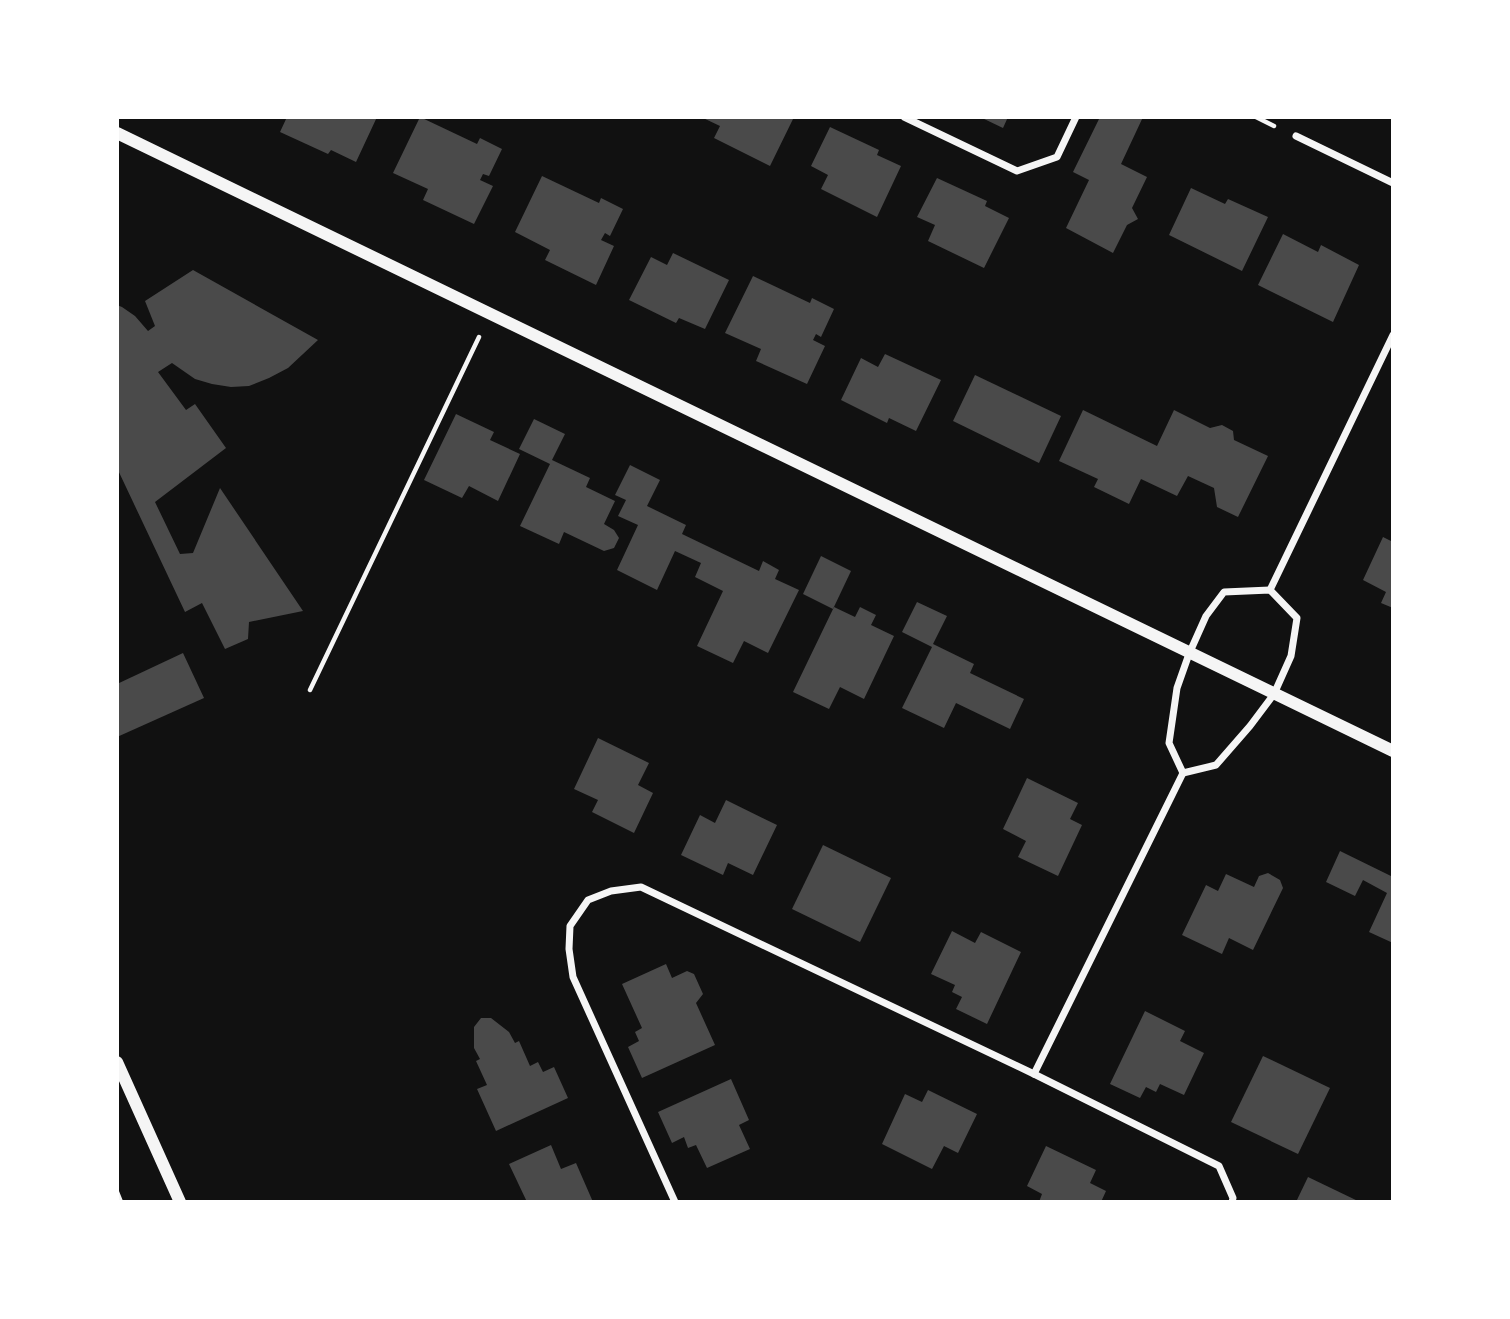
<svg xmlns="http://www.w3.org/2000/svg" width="1510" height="1319" viewBox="0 0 1510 1319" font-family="Montserrat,sans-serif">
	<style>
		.building { fill: #4a4a4a }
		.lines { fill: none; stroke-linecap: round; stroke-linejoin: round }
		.path { stroke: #f5f5f5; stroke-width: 4.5 }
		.minor { stroke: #f5f5f5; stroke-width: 7 }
		.tertiary { stroke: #f5f5f5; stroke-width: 12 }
	</style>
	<rect width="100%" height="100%" fill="#111"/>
	<g class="building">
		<path d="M 287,117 L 377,117 L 356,162 L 331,150 L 328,154 L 280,132 Z"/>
		<path d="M 420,117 L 477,144 L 480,138 L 502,149 L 489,176 L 483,174 L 480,180 L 493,186 L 474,224 L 423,200 L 428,189 L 393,173 Z"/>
		<path d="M 701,117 L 794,117 L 770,166 L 714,138 L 720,126 Z"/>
		<path d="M 980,117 L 1008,117 L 1003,128 Z"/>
		<path d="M 1100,117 L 1143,117 L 1121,164 L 1147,177 L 1132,208 L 1138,219 L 1127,225 L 1113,253 L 1066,228 L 1089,180 L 1073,172 Z"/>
		<path d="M 830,127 L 879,150 L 877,155 L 901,166 L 877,217 L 821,189 L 828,175 L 811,166 Z"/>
		<path d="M 542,176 L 599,203 L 601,198 L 623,209 L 610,236 L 605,233 L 601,240 L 614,246 L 596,285 L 545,260 L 550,250 L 515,232 Z"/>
		<path d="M 937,178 L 987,201 L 985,206 L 1009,218 L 984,268 L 928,241 L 935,225 L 917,217 Z"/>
		<path d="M 1191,188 L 1225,204 L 1228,199 L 1268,217 L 1242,271 L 1169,235 Z"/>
		<path d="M 1283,234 L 1318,252 L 1321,245 L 1359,265 L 1333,322 L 1258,285 Z"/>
		<path d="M 673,253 L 729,280 L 705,329 L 679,318 L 676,323 L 629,300 L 651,257 L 667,265 Z"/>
		<path d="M 193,270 L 318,340 L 288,368 L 269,378 L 249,386 L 231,387 L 212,384 L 195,379 L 172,363 L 158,372 L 186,410 L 195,404 L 226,448 L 155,502 L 180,554 L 193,553 L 220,488 L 303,611 L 249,622 L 248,639 L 225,649 L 202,603 L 185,612 L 117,468 L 117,305 L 122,307 L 135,316 L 148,331 L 155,326 L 145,301 Z"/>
		<path d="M 753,276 L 810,303 L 812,298 L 834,309 L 821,337 L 816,334 L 813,340 L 825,346 L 807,384 L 756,361 L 761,349 L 725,333 Z"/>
		<path d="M 885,354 L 941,380 L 916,431 L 889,418 L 887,423 L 841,400 L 861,358 L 878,367 Z"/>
		<path d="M 975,375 L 1061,416 L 1039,463 L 953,421 Z"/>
		<path d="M 1083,410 L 1157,446 L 1174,410 L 1210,428 L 1222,425 L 1233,431 L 1234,440 L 1268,456 L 1238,517 L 1217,507 L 1214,488 L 1188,476 L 1177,496 L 1141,479 L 1129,504 L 1094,487 L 1098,479 L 1059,461 Z"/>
		<path d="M 456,414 L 494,432 L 490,440 L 520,454 L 498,501 L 469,486 L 462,498 L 424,480 Z"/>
		<path d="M 534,419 L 565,434 L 552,460 L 590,478 L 586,487 L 615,501 L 604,524 L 614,530 L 619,538 L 614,548 L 604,551 L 564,532 L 559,544 L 520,526 L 550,464 L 519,449 Z"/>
		<path d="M 630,465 L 660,480 L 647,506 L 686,525 L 682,534 L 759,571 L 763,561 L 779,570 L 775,579 L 799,590 L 768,653 L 744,641 L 733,663 L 697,646 L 723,591 L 695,577 L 701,563 L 675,551 L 657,590 L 617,570 L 638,525 L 618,516 L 626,500 L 615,495 Z"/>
		<path d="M 1383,537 L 1393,542 L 1393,608 L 1381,603 L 1386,592 L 1363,580 Z"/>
		<path d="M 821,556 L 851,571 L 833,609 L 803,594 Z"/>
		<path d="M 917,602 L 947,616 L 933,644 L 974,664 L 970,673 L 1024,699 L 1010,729 L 956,703 L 944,728 L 902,708 L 932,647 L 902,632 Z"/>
		<path d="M 834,607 L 855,617 L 860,607 L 876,615 L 871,625 L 894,636 L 864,699 L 840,687 L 829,709 L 793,692 Z"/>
		<path d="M 183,653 L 204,698 L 117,737 L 117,684 Z"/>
		<path d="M 598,738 L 649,763 L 638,785 L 653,793 L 634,833 L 592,812 L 598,800 L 574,789 Z"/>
		<path d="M 1027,778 L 1078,803 L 1070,819 L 1082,825 L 1058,876 L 1018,857 L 1026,841 L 1003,829 Z"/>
		<path d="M 726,800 L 777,825 L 753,875 L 728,863 L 723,875 L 681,855 L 700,815 L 715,823 Z"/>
		<path d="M 823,845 L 891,878 L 860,942 L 792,909 Z"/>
		<path d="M 1340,851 L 1393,877 L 1393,943 L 1369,932 L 1387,893 L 1363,880 L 1355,896 L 1326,882 Z"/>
		<path d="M 1268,873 L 1280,880 L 1283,888 L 1253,950 L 1229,938 L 1222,954 L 1182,935 L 1206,885 L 1218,891 L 1226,874 L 1254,887 L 1259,876 Z"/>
		<path d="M 952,931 L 975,943 L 981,932 L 1021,952 L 987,1024 L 956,1009 L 962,997 L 952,992 L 955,985 L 931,974 Z"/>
		<path d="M 666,964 L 672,978 L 687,971 L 694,974 L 703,994 L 696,1003 L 715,1045 L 642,1078 L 628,1047 L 639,1041 L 635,1032 L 642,1028 L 622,984 Z"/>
		<path d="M 1145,1011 L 1185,1031 L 1180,1041 L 1204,1053 L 1184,1095 L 1160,1084 L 1156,1092 L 1146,1087 L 1140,1098 L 1110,1084 Z"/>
		<path d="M 481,1018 L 491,1018 L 509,1032 L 515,1043 L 519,1041 L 530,1066 L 538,1062 L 543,1072 L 554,1067 L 568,1098 L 496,1131 L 477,1089 L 487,1085 L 476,1061 L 480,1059 L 474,1048 L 474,1027 Z"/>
		<path d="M 1263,1056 L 1330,1088 L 1298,1154 L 1231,1122 Z"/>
		<path d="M 731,1079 L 749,1120 L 739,1125 L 750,1149 L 707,1168 L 696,1145 L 688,1148 L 684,1137 L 672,1143 L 658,1112 Z"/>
		<path d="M 928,1090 L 977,1114 L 958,1153 L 944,1146 L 932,1169 L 882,1144 L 905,1094 L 922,1102 Z"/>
		<path d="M 551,1145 L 561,1169 L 576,1163 L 593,1202 L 527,1202 L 509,1164 Z"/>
		<path d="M 1046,1146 L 1096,1170 L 1090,1183 L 1106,1191 L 1101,1202 L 1039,1202 L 1042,1194 L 1027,1186 Z"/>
		<path d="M 1308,1177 L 1360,1202 L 1296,1202 Z"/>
	</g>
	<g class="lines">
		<g class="path">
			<path d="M 1256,117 L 1274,126"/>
			<path d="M 310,690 L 479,337"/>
			<path d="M 117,1192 L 121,1202"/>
		</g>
		<g class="minor">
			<path d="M 904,117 L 1017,171 L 1057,157 L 1076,117"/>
			<path d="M 1296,136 L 1393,183"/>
			<path d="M 1270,590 L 1297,618 L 1291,656 L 1274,694 L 1250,726 L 1216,765 L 1183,773 L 1169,743 L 1177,688 L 1189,654 L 1206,616 L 1224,592 Z"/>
			<path d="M 1270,590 L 1393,335"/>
			<path d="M 1034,1074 L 1183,773"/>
			<path d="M 675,1202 L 573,977 L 569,949 L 570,926 L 588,900 L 611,891 L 641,887 L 1034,1074 L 1219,1166 L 1233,1198 L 1232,1202"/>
		</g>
		<g class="tertiary">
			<path d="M 117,133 L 1393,751"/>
			<path d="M 117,1062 L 180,1202"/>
		</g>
	</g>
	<rect width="1510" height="1319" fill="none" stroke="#ffffff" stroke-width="238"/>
</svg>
